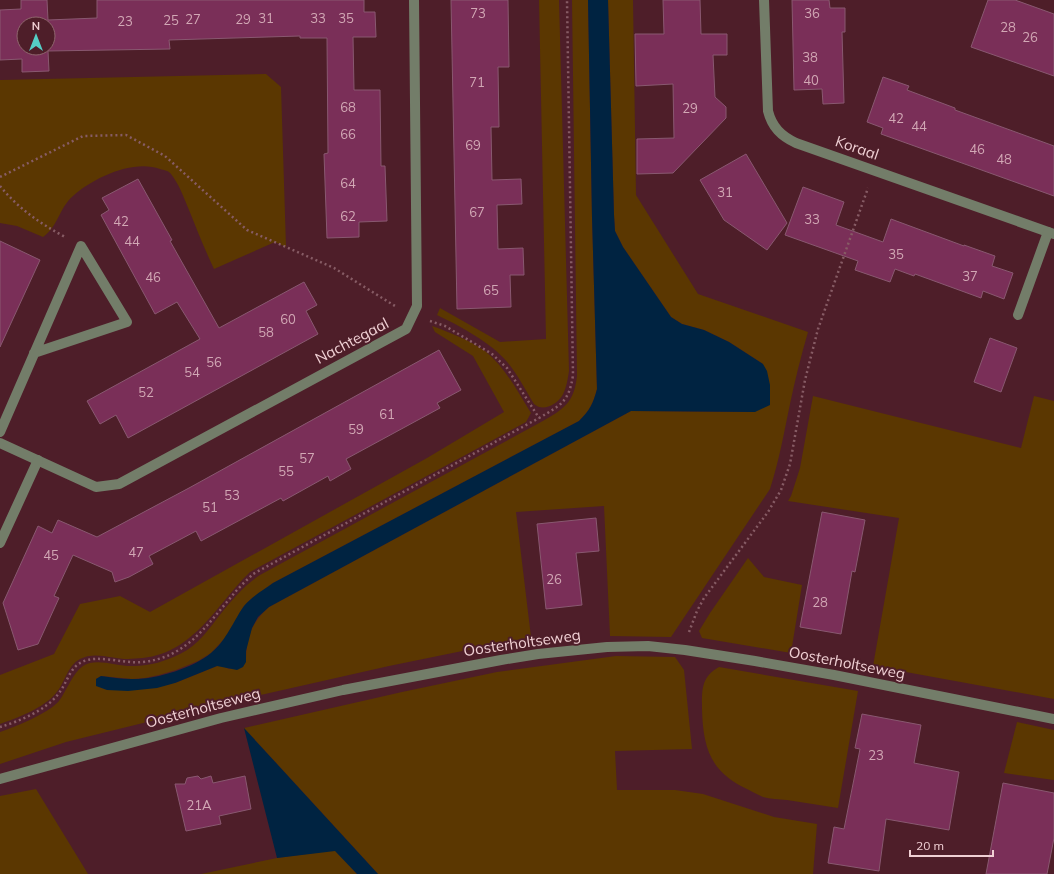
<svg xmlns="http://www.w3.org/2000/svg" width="1054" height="874" viewBox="0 0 1054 874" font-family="Mulish,sans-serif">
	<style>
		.green { fill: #5b3701 }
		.water { fill: #002341 }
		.building { fill: #7a2f58; stroke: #895870; fill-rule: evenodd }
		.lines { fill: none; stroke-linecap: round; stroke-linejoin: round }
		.path { stroke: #875c65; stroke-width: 2.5; stroke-dasharray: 2 3; stroke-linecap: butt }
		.minor { stroke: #737d69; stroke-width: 10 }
		.labels { text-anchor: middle; stroke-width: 4; stroke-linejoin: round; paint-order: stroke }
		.number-label { font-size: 13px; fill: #d2a8b5 }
		.street-label { font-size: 15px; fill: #f0d0d4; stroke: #4e1e29 }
	</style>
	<rect width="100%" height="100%" fill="#4e1e29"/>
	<g class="green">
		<path d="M 539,0 L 559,0 L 569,371 C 568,378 566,390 562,396 C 556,405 543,412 534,404 C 526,391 518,375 508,363 C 492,343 460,326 437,315 L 440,308 L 500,342 L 546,339 Z"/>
		<path d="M 572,0 L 588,0 L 592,217 L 597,389 C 593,404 590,410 579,421 L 273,583 L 251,599 L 244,606 L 225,638 L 211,653 L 198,661 L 176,670 L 159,675 L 145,678 L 132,679 L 101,676 L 96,679 L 175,683 L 217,666 L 223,666 L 229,669 L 246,662 C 246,638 251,623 269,607 L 631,411 L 755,412 L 763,364 L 729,342 L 704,330 L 682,324 L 671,317 L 623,247 L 615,231 L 614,215 L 608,0 L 633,0 L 636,195 L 698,294 L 808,332 C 801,356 795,380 790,404 C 784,433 779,461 770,489 L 671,637 L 610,636 L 604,506 L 516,512 L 531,637 L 389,666 L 212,706 L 66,742 L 0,764 L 0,732 C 15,727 49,713 59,701 C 67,690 72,674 83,666 C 96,657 118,667 134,666 C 150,666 166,661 180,654 C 199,645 210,627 223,611 C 234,598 245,585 260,575 L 541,422 C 564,409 574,403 577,376 Z"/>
		<path d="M 266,74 L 281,87 L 286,247 L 275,242 L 214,269 C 205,250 197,230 189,210 C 184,198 179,184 171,174 C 169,171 164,170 160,169 C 133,159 93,178 73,196 C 59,208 58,227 43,237 L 17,226 L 0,223 L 0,80 Z"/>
		<path d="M 432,326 C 449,332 469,340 485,351 C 505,367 518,392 531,413 L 526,422 L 250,572 C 216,605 195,652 143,658 C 138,658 133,659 128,659 C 112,659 95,651 80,659 C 67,666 65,683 56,693 C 44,708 17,718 0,724 L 0,675 L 54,654 L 80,604 L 120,596 L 150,612 L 427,458 L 504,412 L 473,356 L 435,332 Z"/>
		<path d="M 813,396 L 1021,448 L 1034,396 L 1054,401 L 1054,699 L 873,666 L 899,518 L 788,501 L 791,496 L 800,468 Z"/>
		<path d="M 748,558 L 764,577 L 802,585 L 791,653 L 702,638 L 699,631 L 710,613 Z"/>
		<path d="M 616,656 L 675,657 L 684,670 L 692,749 L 615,751 L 617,790 L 675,790 L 703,794 L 774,817 L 817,824 L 813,874 L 378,874 L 244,728 L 402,692 L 497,672 Z"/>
		<path d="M 719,667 L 858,691 L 838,808 C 821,805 804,803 787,800 C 779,799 770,799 763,797 C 758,795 753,792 749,790 C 711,773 703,749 702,709 C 702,690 701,677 719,667 Z"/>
		<path d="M 1017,722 L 1054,730 L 1054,780 L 1004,773 Z"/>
		<path d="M 36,789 L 88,874 L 0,874 L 0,796 Z"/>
		<path d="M 335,850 L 357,874 L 201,874 L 277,858 Z"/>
	</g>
	<g class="water">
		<path d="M 588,0 L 608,0 L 614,215 L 615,231 L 623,247 L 671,317 L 682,324 L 704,330 L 729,342 L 763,364 L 767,371 L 770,385 L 770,405 L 755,412 L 631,411 L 269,607 L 258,617 L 252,628 L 246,651 L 246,662 L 243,667 L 237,670 L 217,666 L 175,683 L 157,688 L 128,691 L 107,690 L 96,686 L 96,679 L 101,676 C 111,677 121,679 131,679 C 155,680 193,668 211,653 C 216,649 222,642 225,637 C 232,627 238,614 244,606 C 252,596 264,590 273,583 L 579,421 C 590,410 593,404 597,389 L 592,217 Z"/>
		<path d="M 244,728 L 378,874 L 357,874 L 335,851 L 277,858 Z"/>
	</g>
	<g class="building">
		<path d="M 21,0 L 47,0 L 48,20 L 97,18 L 97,0 L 364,0 L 364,12 L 375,12 L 376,37 L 353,37 L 354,90 L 380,90 L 381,166 L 385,166 L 387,221 L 359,222 L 359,237 L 327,238 L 324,154 L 328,153 L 327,38 L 300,38 L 300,36 L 169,40 L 170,49 L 48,51 L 49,71 L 22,72 L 22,59 L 0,60 L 0,10 L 21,9 ZM 24,24 L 48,24 L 48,48 L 24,48 Z"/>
		<path d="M 451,0 L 508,0 L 509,67 L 498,67 L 499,127 L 491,127 L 492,180 L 521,179 L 522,204 L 497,205 L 498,249 L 523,248 L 524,275 L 510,275 L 511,307 L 457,309 Z"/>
		<path d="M 663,0 L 700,0 L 701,34 L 727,34 L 727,55 L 713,55 L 715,97 L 726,107 L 726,118 L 673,173 L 637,174 L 637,139 L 674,138 L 673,84 L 636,86 L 635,34 L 664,34 Z"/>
		<path d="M 792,0 L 829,0 L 830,8 L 845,8 L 845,32 L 842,32 L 844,103 L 823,104 L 822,89 L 794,90 Z"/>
		<path d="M 988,0 L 1015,0 L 1054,14 L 1054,76 L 971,47 Z"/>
		<path d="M 883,77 L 909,86 L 907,90 L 955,108 L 955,110 L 1054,146 L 1054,196 L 881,134 L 883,128 L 867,122 Z"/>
		<path d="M 746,154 L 787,223 L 767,250 L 724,220 L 700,180 Z"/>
		<path d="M 138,179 L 172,240 L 170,241 L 219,328 L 304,282 L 317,305 L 306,311 L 318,334 L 128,438 L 116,415 L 100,424 L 87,401 L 200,339 L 177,302 L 155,314 L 101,215 L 109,210 L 102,198 Z"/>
		<path d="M 803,187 L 844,202 L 836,225 L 883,242 L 891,219 L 964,246 L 964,245 L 995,256 L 992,266 L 1013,273 L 1004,299 L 983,291 L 981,298 L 915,274 L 914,276 L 895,269 L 890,282 L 855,270 L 858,261 L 785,235 Z"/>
		<path d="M 0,241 L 40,260 L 0,347 Z"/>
		<path d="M 990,338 L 1017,348 L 1001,392 L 974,382 Z"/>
		<path d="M 439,350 L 461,390 L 437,403 L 440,408 L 346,459 L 351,469 L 330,481 L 328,476 L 283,501 L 281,498 L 201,541 L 196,531 L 149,556 L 153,564 L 129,577 L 115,582 L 112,572 L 73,555 L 54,596 L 59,598 L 38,644 L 18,650 L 3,603 L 38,526 L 52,533 L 58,520 L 97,537 L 189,488 Z"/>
		<path d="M 822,512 L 865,520 L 855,572 L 852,571 L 841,634 L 800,627 Z"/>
		<path d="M 596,518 L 599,551 L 576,553 L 582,605 L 546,609 L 537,524 Z"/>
		<path d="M 862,714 L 921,725 L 914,763 L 959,772 L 949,830 L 886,819 L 879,871 L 828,863 L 834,827 L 844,829 L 860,749 L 855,748 Z"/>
		<path d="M 198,776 L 201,779 L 211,776 L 213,783 L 245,776 L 251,809 L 219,816 L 221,824 L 186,831 L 175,784 L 185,784 L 187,778 Z"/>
		<path d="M 1003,783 L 1054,793 L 1054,838 L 1047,874 L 986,874 Z"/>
	</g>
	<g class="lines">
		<g class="path">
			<path d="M 0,177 L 83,136 L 126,135 L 165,156 L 247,230 L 334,268 L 395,306"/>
			<path d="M 0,186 C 19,209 38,222 65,237"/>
			<path d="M 430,321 L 445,326 L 492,354 L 507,368 L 539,418"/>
			<path d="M 689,632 L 697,611 L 704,598 L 768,512 L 781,490 L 790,464 L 805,380 L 818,329 L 868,188"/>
			<path d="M 0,727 C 20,721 47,710 59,693 C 67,683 70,667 82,662 C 97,654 124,664 142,662 C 186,658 206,626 232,596 C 238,588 246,581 253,574 L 539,418 C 561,405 569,402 573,375 L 567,0"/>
		</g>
		<g class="minor">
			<path d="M 764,0 L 768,111 C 772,127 781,136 796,143 L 1054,234"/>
			<path d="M 1018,315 L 1048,232"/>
			<path d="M 0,432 L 81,246 L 127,322 L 34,353"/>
			<path d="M 0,443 L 96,487 L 119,484 L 406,329 L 417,306 L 414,0"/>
			<path d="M 0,543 L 38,460"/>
			<path d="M 0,779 L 221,718 L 343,690 L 501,660 L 538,654 L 607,647 L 648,646 L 685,650 L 755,661 L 834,675 L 1054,719"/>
		</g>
	</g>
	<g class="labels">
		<g class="number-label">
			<text x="478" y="18">73</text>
			<text x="812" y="18">36</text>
			<text x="266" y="23">31</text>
			<text x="318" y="23">33</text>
			<text x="346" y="23">35</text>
			<text x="193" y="24">27</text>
			<text x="243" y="24">29</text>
			<text x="171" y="25">25</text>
			<text x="125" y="26">23</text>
			<text x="1008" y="32">28</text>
			<text x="1030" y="42">26</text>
			<text x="810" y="62">38</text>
			<text x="811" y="85">40</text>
			<text x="477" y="87">71</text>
			<text x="348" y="112">68</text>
			<text x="690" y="113">29</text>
			<text x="896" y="123">42</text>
			<text x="919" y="131">44</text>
			<text x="348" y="139">66</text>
			<text x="473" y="150">69</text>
			<text x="977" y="154">46</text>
			<text x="1004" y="164">48</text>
			<text x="348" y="188">64</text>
			<text x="725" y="197">31</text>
			<text x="477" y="217">67</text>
			<text x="348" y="221">62</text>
			<text x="812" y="224">33</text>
			<text x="121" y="226">42</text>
			<text x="132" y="246">44</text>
			<text x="896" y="259">35</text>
			<text x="970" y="281">37</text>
			<text x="153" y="282">46</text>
			<text x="491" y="295">65</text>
			<text x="288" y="324">60</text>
			<text x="266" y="337">58</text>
			<text x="214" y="367">56</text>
			<text x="192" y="377">54</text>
			<text x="146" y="397">52</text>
			<text x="387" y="419">61</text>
			<text x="356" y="434">59</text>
			<text x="307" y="463">57</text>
			<text x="286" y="476">55</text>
			<text x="232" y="500">53</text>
			<text x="210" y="512">51</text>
			<text x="136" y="557">47</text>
			<text x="51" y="560">45</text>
			<text x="554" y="584">26</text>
			<text x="820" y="607">28</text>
			<text x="876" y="760">23</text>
			<text x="199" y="810">21A</text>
		</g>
		<g class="street-label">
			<text transform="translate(857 148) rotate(19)" y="5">Koraal</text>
			<text transform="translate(352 341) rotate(-28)" y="5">Nachtegaal</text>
			<text transform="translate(522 643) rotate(-8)" y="5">Oosterholtseweg</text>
			<text transform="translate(847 663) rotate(11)" y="5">Oosterholtseweg</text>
			<text transform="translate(203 708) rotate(-15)" y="5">Oosterholtseweg</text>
		</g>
	</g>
	<g transform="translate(36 36)"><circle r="19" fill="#4e1e29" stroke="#8f656d"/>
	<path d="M0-3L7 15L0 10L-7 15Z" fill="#55cec5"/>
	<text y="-6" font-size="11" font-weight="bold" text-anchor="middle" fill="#f0d0d4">N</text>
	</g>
	<path d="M910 850v6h83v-6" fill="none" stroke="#f0d0d4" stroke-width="2"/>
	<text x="916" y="850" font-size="12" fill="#f0d0d4" stroke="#4e1e29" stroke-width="3" paint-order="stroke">20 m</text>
</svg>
